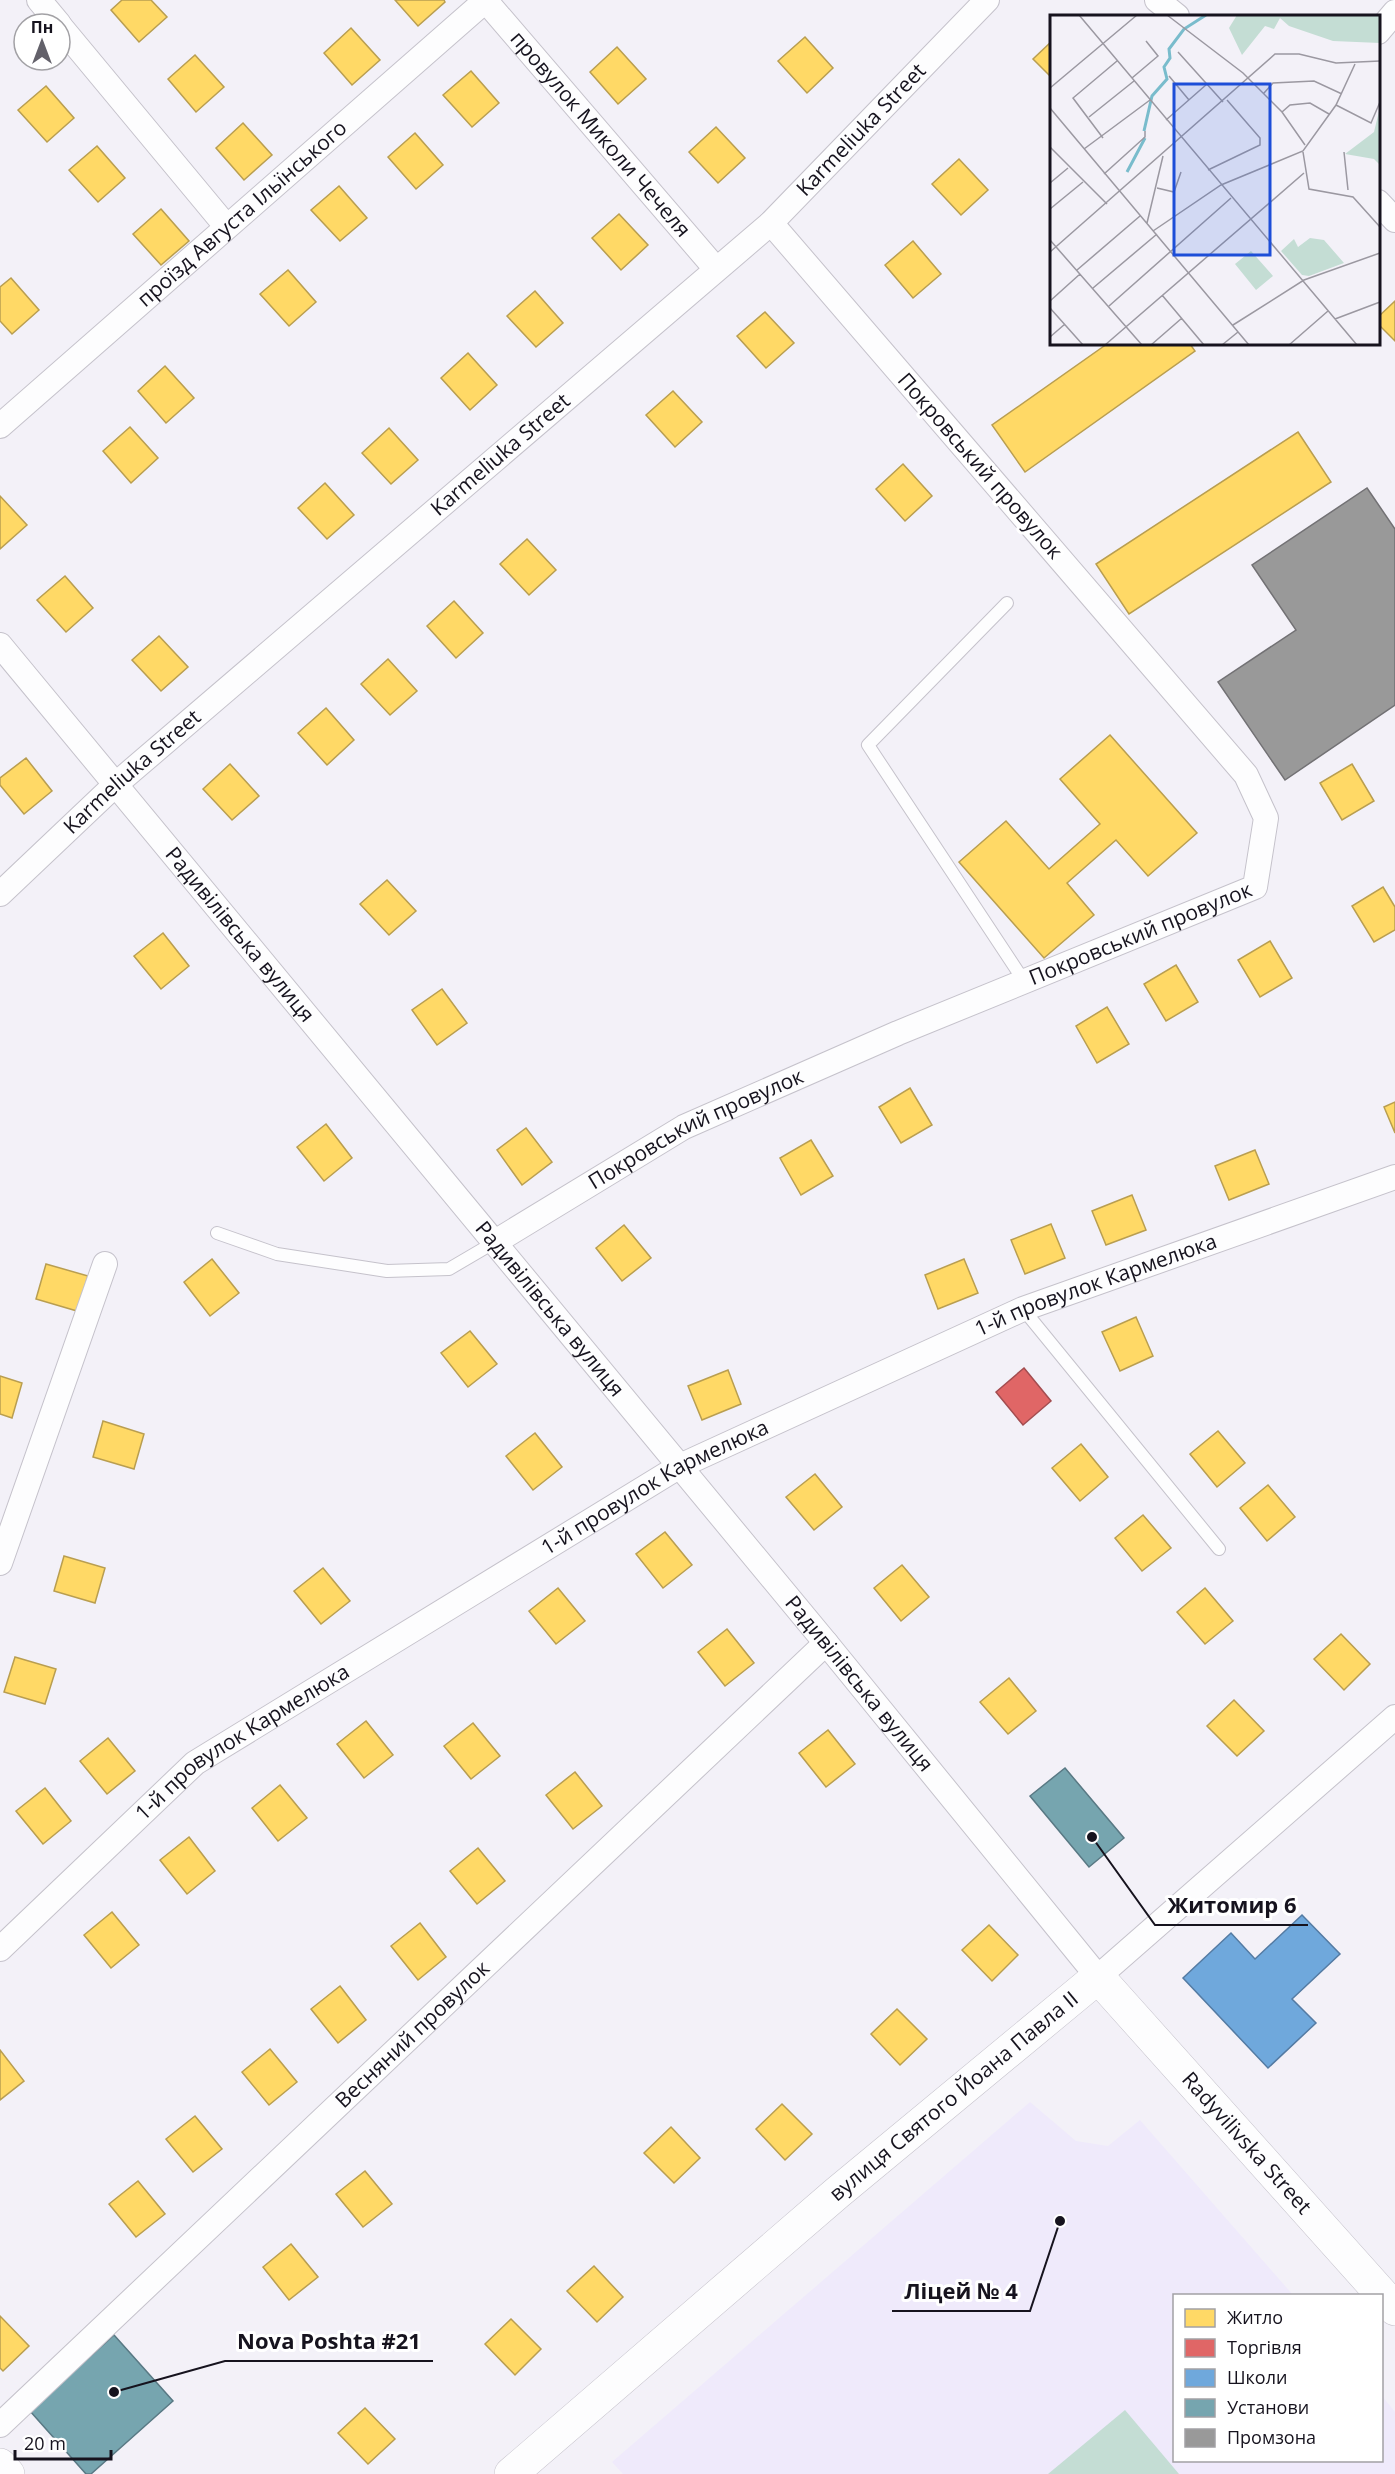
<svg xmlns="http://www.w3.org/2000/svg" width="1395" height="2474" viewBox="0 0 1395 2474" font-family="'Open Sans',sans-serif">
	<style>
		.built { fill: #efeafb }
		.green { fill: #c4ddd4 }
		.homes { fill: #ffd966; stroke: #b99e50; stroke-width: 1.5 }
		.shops { fill: #e06666; stroke: #a34d50; stroke-width: 1.5 }
		.schools { fill: #6fa8dc; stroke: #547ba3; stroke-width: 1.5 }
		.public { fill: #76a5af; stroke: #597984; stroke-width: 1.5 }
		.industry { fill: #999; stroke: #727174; stroke-width: 1.5 }
		.lines { fill: none; stroke-linecap: round; stroke-linejoin: round }
		.lane-casing { stroke: #c5c2cb; stroke-width: 14 }
		.street-casing { stroke: #c5c2cb; stroke-width: 26 }
		.secondary-casing { stroke: #c5c2cb; stroke-width: 34 }
		.lane { stroke: #fdfdfe; stroke-width: 12 }
		.street { stroke: #fdfdfe; stroke-width: 24 }
		.secondary { stroke: #fdfdfe; stroke-width: 33 }
		.labels { text-anchor: middle; stroke-width: 6; stroke-linejoin: round; paint-order: stroke }
		.street-label { font-size: 21px; fill: #16131e; stroke: #fff }
		.inset-river { fill: none; stroke: #79bccc; stroke-width: 3 }
		.inset-road { fill: none; stroke: #9b98a1; stroke-width: 1.5 }
		.view { fill: #1d4ed8; fill-opacity: 0.15; stroke: #1d4ed8; stroke-width: 3 }
		.inset-edge { fill: none; stroke: #16131e; stroke-width: 3 }
		.leader { fill: none; stroke: #16131e; stroke-width: 2 }
		.callout-dot { fill: #16131e; stroke: #fff; stroke-width: 2 }
		.callout-label { font-size: 22px; text-anchor: middle; font-weight: bold; fill: #16131e; stroke: #fff; stroke-width: 6; stroke-linejoin: round; paint-order: stroke }
	</style>
	<rect width="100%" height="100%" fill="#f3f1f8"/>
	<path class="built" d="M 1030,2102 L 1076,2141 L 1108,2146 L 1140,2120 L 1293,2295 L 1174,2296 L 1174,2460 L 1382,2460 L 1382,2396 L 1395,2412 L 1395,2474 L 623,2474 L 612,2462 Z"/>
	<path class="green" d="M 1125,2410 L 1179,2474 L 1048,2474 Z"/>
	<g class="homes">
		<path d="M 122,0 L 151,0 L 167,17 L 139,42 L 111,10 Z"/>
		<path d="M 395,0 L 444,0 L 445,2 L 418,26 Z"/>
		<path d="M 351,28 L 380,60 L 352,85 L 324,53 Z"/>
		<path d="M 805,37 L 833,68 L 807,93 L 778,61 Z"/>
		<path d="M 1052,41 L 1052,78 L 1033,59 Z"/>
		<path d="M 617,47 L 646,79 L 618,104 L 590,72 Z"/>
		<path d="M 195,55 L 224,87 L 196,112 L 168,79 Z"/>
		<path d="M 471,71 L 499,103 L 472,127 L 443,95 Z"/>
		<path d="M 46,86 L 74,118 L 47,142 L 18,110 Z"/>
		<path d="M 243,123 L 272,155 L 244,180 L 216,148 Z"/>
		<path d="M 716,127 L 745,158 L 718,183 L 689,152 Z"/>
		<path d="M 415,133 L 443,165 L 416,189 L 388,157 Z"/>
		<path d="M 97,146 L 125,178 L 98,202 L 69,170 Z"/>
		<path d="M 959,159 L 988,190 L 961,215 L 932,184 Z"/>
		<path d="M 339,186 L 367,218 L 340,241 L 311,210 Z"/>
		<path d="M 161,209 L 189,241 L 161,265 L 133,234 Z"/>
		<path d="M 619,214 L 648,245 L 621,270 L 592,238 Z"/>
		<path d="M 913,241 L 941,274 L 913,298 L 885,265 Z"/>
		<path d="M 288,270 L 316,302 L 289,326 L 260,294 Z"/>
		<path d="M 11,278 L 39,310 L 12,334 L 0,321 L 0,287 Z"/>
		<path d="M 535,291 L 563,323 L 536,347 L 507,316 Z"/>
		<path d="M 1395,301 L 1395,341 L 1378,324 L 1378,317 Z"/>
		<path d="M 765,312 L 794,343 L 766,368 L 737,336 Z"/>
		<path d="M 1107,344 L 1190,344 L 1195,351 L 1025,472 L 992,425 Z"/>
		<path d="M 468,353 L 497,385 L 470,410 L 441,378 Z"/>
		<path d="M 165,366 L 194,398 L 166,423 L 138,391 Z"/>
		<path d="M 673,391 L 702,422 L 675,447 L 646,415 Z"/>
		<path d="M 130,427 L 158,458 L 131,483 L 103,451 Z"/>
		<path d="M 389,428 L 418,460 L 391,484 L 362,453 Z"/>
		<path d="M 1298,432 L 1331,482 L 1129,614 L 1096,564 Z"/>
		<path d="M 903,464 L 932,496 L 905,521 L 876,489 Z"/>
		<path d="M 325,483 L 354,515 L 327,539 L 298,508 Z"/>
		<path d="M 0,496 L 27,525 L 0,549 Z"/>
		<path d="M 527,539 L 556,570 L 529,595 L 500,564 Z"/>
		<path d="M 65,576 L 93,608 L 66,632 L 37,600 Z"/>
		<path d="M 454,601 L 483,633 L 456,658 L 427,626 Z"/>
		<path d="M 159,636 L 188,667 L 161,691 L 132,660 Z"/>
		<path d="M 388,659 L 417,691 L 390,715 L 361,684 Z"/>
		<path d="M 326,708 L 354,740 L 327,765 L 298,733 Z"/>
		<path d="M 1110,735 L 1197,833 L 1148,876 L 1116,840 L 1067,883 L 1094,915 L 1044,958 L 959,862 L 1006,821 L 1049,869 L 1100,824 L 1060,779 Z"/>
		<path d="M 26,758 L 52,791 L 24,814 L 0,785 L 0,778 Z"/>
		<path d="M 230,764 L 259,796 L 232,820 L 203,789 Z"/>
		<path d="M 1352,764 L 1374,801 L 1342,820 L 1320,783 Z"/>
		<path d="M 387,880 L 416,911 L 389,935 L 360,904 Z"/>
		<path d="M 1383,887 L 1395,907 L 1395,930 L 1374,942 L 1352,906 Z"/>
		<path d="M 163,933 L 189,966 L 161,989 L 134,956 Z"/>
		<path d="M 1270,941 L 1292,978 L 1260,997 L 1238,960 Z"/>
		<path d="M 1176,965 L 1198,1002 L 1166,1021 L 1144,984 Z"/>
		<path d="M 442,989 L 467,1023 L 437,1045 L 412,1010 Z"/>
		<path d="M 1107,1007 L 1129,1044 L 1097,1063 L 1076,1026 Z"/>
		<path d="M 910,1088 L 932,1125 L 901,1143 L 879,1107 Z"/>
		<path d="M 1395,1102 L 1395,1133 L 1384,1107 Z"/>
		<path d="M 326,1124 L 352,1158 L 324,1181 L 297,1147 Z"/>
		<path d="M 526,1128 L 552,1162 L 522,1185 L 497,1150 Z"/>
		<path d="M 811,1140 L 833,1176 L 801,1195 L 780,1158 Z"/>
		<path d="M 1255,1150 L 1269,1184 L 1229,1200 L 1215,1166 Z"/>
		<path d="M 1132,1195 L 1146,1230 L 1106,1245 L 1092,1211 Z"/>
		<path d="M 1051,1224 L 1065,1258 L 1025,1274 L 1011,1240 Z"/>
		<path d="M 624,1225 L 651,1258 L 622,1281 L 596,1248 Z"/>
		<path d="M 212,1259 L 239,1293 L 210,1316 L 184,1282 Z"/>
		<path d="M 964,1259 L 978,1293 L 938,1309 L 925,1275 Z"/>
		<path d="M 46,1264 L 88,1276 L 77,1311 L 36,1299 Z"/>
		<path d="M 1136,1317 L 1153,1356 L 1120,1371 L 1102,1332 Z"/>
		<path d="M 470,1331 L 497,1364 L 468,1387 L 441,1353 Z"/>
		<path d="M 728,1370 L 741,1404 L 702,1420 L 688,1386 Z"/>
		<path d="M 0,1376 L 22,1383 L 12,1418 L 0,1414 Z"/>
		<path d="M 103,1421 L 144,1434 L 134,1469 L 93,1457 Z"/>
		<path d="M 1218,1431 L 1245,1463 L 1217,1487 L 1190,1454 Z"/>
		<path d="M 535,1433 L 562,1467 L 533,1490 L 506,1456 Z"/>
		<path d="M 1081,1444 L 1108,1477 L 1080,1501 L 1052,1468 Z"/>
		<path d="M 815,1474 L 842,1507 L 814,1530 L 786,1497 Z"/>
		<path d="M 1268,1485 L 1295,1517 L 1267,1541 L 1240,1508 Z"/>
		<path d="M 1143,1515 L 1171,1548 L 1142,1571 L 1115,1538 Z"/>
		<path d="M 665,1532 L 692,1565 L 663,1588 L 636,1554 Z"/>
		<path d="M 64,1556 L 105,1568 L 95,1603 L 54,1591 Z"/>
		<path d="M 902,1565 L 929,1597 L 901,1621 L 874,1588 Z"/>
		<path d="M 323,1568 L 350,1601 L 321,1624 L 294,1591 Z"/>
		<path d="M 558,1588 L 585,1621 L 556,1644 L 529,1611 Z"/>
		<path d="M 1205,1588 L 1233,1621 L 1205,1644 L 1177,1612 Z"/>
		<path d="M 727,1629 L 754,1663 L 725,1686 L 698,1652 Z"/>
		<path d="M 1341,1634 L 1370,1664 L 1344,1690 L 1314,1659 Z"/>
		<path d="M 15,1657 L 56,1669 L 45,1704 L 4,1692 Z"/>
		<path d="M 1009,1678 L 1036,1711 L 1008,1734 L 980,1702 Z"/>
		<path d="M 1234,1700 L 1264,1731 L 1237,1756 L 1207,1726 Z"/>
		<path d="M 366,1721 L 393,1755 L 364,1778 L 337,1744 Z"/>
		<path d="M 473,1723 L 500,1756 L 471,1779 L 444,1746 Z"/>
		<path d="M 828,1730 L 855,1764 L 826,1787 L 799,1753 Z"/>
		<path d="M 108,1738 L 135,1771 L 107,1794 L 80,1761 Z"/>
		<path d="M 575,1772 L 602,1806 L 573,1829 L 546,1795 Z"/>
		<path d="M 280,1785 L 307,1818 L 278,1841 L 252,1808 Z"/>
		<path d="M 45,1788 L 71,1821 L 43,1844 L 16,1811 Z"/>
		<path d="M 189,1837 L 215,1871 L 187,1894 L 160,1860 Z"/>
		<path d="M 478,1848 L 505,1881 L 477,1904 L 450,1871 Z"/>
		<path d="M 112,1912 L 139,1945 L 111,1968 L 84,1935 Z"/>
		<path d="M 420,1923 L 446,1957 L 418,1980 L 391,1946 Z"/>
		<path d="M 989,1925 L 1018,1955 L 992,1981 L 962,1950 Z"/>
		<path d="M 340,1986 L 366,2020 L 338,2043 L 311,2009 Z"/>
		<path d="M 897,2009 L 927,2039 L 900,2065 L 871,2034 Z"/>
		<path d="M 270,2049 L 297,2082 L 269,2105 L 242,2072 Z"/>
		<path d="M 0,2050 L 24,2081 L 0,2100 Z"/>
		<path d="M 782,2104 L 812,2134 L 785,2160 L 756,2129 Z"/>
		<path d="M 195,2116 L 222,2149 L 193,2172 L 166,2139 Z"/>
		<path d="M 671,2127 L 700,2158 L 674,2183 L 644,2153 Z"/>
		<path d="M 365,2171 L 392,2204 L 363,2227 L 336,2194 Z"/>
		<path d="M 138,2181 L 165,2214 L 136,2237 L 109,2204 Z"/>
		<path d="M 291,2244 L 318,2277 L 289,2300 L 263,2267 Z"/>
		<path d="M 594,2266 L 623,2297 L 597,2322 L 567,2291 Z"/>
		<path d="M 0,2316 L 29,2346 L 3,2371 L 0,2368 Z"/>
		<path d="M 511,2319 L 541,2349 L 515,2375 L 485,2344 Z"/>
		<path d="M 365,2408 L 395,2439 L 368,2464 L 338,2433 Z"/>
	</g>
	<path class="shops" d="M 1024,1368 L 1051,1401 L 1023,1425 L 996,1392 Z"/>
	<path class="schools" d="M 1302,1915 L 1340,1954 L 1292,1999 L 1316,2023 L 1268,2068 L 1183,1978 L 1231,1933 L 1255,1959 Z"/>
	<g class="public">
		<path d="M 1065,1768 L 1124,1838 L 1089,1867 L 1030,1796 Z"/>
		<path d="M 114,2335 L 173,2401 L 91,2474 L 86,2474 L 30,2411 Z"/>
	</g>
	<path class="industry" d="M 1367,488 L 1395,529 L 1395,705 L 1285,780 L 1218,682 L 1296,630 L 1252,565 Z"/>
	<g class="lines">
		<g class="lane-casing">
			<g id="lane">
				<path d="M 1007,603 L 868,745 L 1024,981"/>
				<path d="M 217,1233 L 277,1254 L 387,1271 L 449,1269 L 495,1242"/>
				<path d="M 1023,1309 L 1219,1549"/>
			</g>
		</g>
		<g class="street-casing">
			<g id="street">
				<path d="M 39,0 L 59,24"/>
				<path id="s1" d="M 485,0 L 716,269"/>
				<path d="M 1157,0 L 1177,16"/>
				<path d="M 60,26 L 226,226"/>
				<path d="M 1378,32 L 1395,12"/>
				<path d="M 1378,202 L 1395,220"/>
				<path id="s2" d="M 0,426 L 485,1"/>
				<path id="s3" d="M 0,645 L 826,1643 L 1098,1977 L 1395,1717"/>
				<path id="s4" d="M 0,894 L 115,785 L 771,223 L 987,0"/>
				<path id="s5" d="M 495,1242 L 684,1127 L 898,1033 L 1255,887 L 1266,818 L 1246,775 L 771,223"/>
				<path d="M 0,1563 L 105,1264"/>
				<path id="s6" d="M 0,1949 L 195,1763 L 680,1466 L 1023,1309 L 1395,1177"/>
				<path id="s7" d="M 0,2425 L 826,1643"/>
			</g>
		</g>
		<g class="secondary-casing">
			<g id="secondary">
				<path d="M 0,2465 L 8,2474"/>
				<path id="s8" d="M 511,2474 L 837,2193 L 1098,1977 L 1395,2309"/>
			</g>
		</g>
		<use href="#lane" class="lane"/>
		<use href="#street" class="street"/>
		<use href="#secondary" class="secondary"/>
	</g>
	<g class="labels">
		<g class="street-label">
			<text dy="7" stroke="none"><textPath href="#s4" startOffset="1152">Karmeliuka Street</textPath></text>
			<text dy="7" stroke="none"><textPath href="#s1" startOffset="177">провулок Миколи Чечеля</textPath></text>
			<text dy="7" stroke="none"><textPath href="#s2" startOffset="322">проїзд Августа Ільїнського</textPath></text>
			<text dy="7" stroke="none"><textPath href="#s4" startOffset="666">Karmeliuka Street</textPath></text>
			<text transform="translate(980 466) rotate(49)" y="7">Покровський провулок</text>
			<text dy="7" stroke="none"><textPath href="#s4" startOffset="180">Karmeliuka Street</textPath></text>
			<text dy="7" stroke="none"><textPath href="#s5" startOffset="717">Покровський провулок</textPath></text>
			<text dy="7" stroke="none"><textPath href="#s3" startOffset="376">Радивілівська вулиця</textPath></text>
			<text dy="7" stroke="none"><textPath href="#s5" startOffset="231">Покровський провулок</textPath></text>
			<text dy="7" stroke="none"><textPath href="#s6" startOffset="1292">1-й провулок Кармелюка</textPath></text>
			<text dy="7" stroke="none"><textPath href="#s3" startOffset="862">Радивілівська вулиця</textPath></text>
			<text dy="7" stroke="none"><textPath href="#s6" startOffset="806">1-й провулок Кармелюка</textPath></text>
			<text dy="7" stroke="none"><textPath href="#s3" startOffset="1348">Радивілівська вулиця</textPath></text>
			<text dy="7" stroke="none"><textPath href="#s6" startOffset="320">1-й провулок Кармелюка</textPath></text>
			<text dy="7" stroke="none"><textPath href="#s7" startOffset="568">Весняний провулок</textPath></text>
			<text dy="7" stroke="none"><textPath href="#s8" startOffset="582">вулиця Святого Йоана Павла II</textPath></text>
			<text dy="7" stroke="none"><textPath href="#s8" startOffset="992">Radyvilivska Street</textPath></text>
		</g>
	</g>
	<g transform="translate(1050 15)">
		<rect width="330" height="330" fill="#f3f1f8"/>
		<path d="M 187,0 L 330,0 L 330,28 L 283,26 L 239,11 L 230,3 L 224,14 L 215,11 L 192,40 L 179,13 ZM 330,92 L 330,150 L 324,144 L 295,139 L 324,117 ZM 260,223 L 274,225 L 294,248 L 259,261 L 252,260 L 231,236 L 244,224 L 248,232 ZM 201,236 L 223,261 L 206,275 L 185,249 Z" fill="#c4ddd4"/>
		<path class="inset-river" d="M 94,116 L 102,81 L 117,64 L 114,52 L 120,43 L 119,34 L 134,14 L 156,0M 77,157 L 95,123"/>
		<path class="inset-road" d="M 29,0 L 307,330M 117,0 L 193,58 L 232,97 L 255,130M 128,37 L 173,87M 119,61 L 139,85M 82,63 L 108,41 L 96,26M 0,73 L 87,0M 214,78 L 223,68 L 264,66 L 292,79M 286,90 L 321,108 L 330,87M 0,93 L 199,330M 232,97 L 240,90 L 260,88 L 279,99M 39,102 L 84,66M 116,105 L 157,69M 53,123 L 23,83 L 67,46M 0,132 L 57,189M 34,134 L 100,85M 253,137 L 259,174 L 303,182 L 330,212M 294,137 L 298,175M 158,155 L 210,130 L 210,123 L 177,85M 54,159 L 95,122 L 95,116M 0,168 L 18,153M 107,173 L 124,177 L 131,157M 0,194 L 33,167M 97,208 L 113,141M 103,216 L 171,170 L 253,136 L 286,90 L 305,49M 0,225 L 92,330M 0,237 L 225,39 L 249,39 L 286,48 L 330,46M 27,255 L 90,201M 43,273 L 107,219M 112,280 L 154,330M 0,286 L 30,259M 59,291 L 181,183M 0,293 L 33,330M 285,304 L 330,287M 183,310 L 254,265 L 330,238M 0,322 L 15,309M 55,330 L 254,158M 101,330 L 132,303M 172,330 L 188,317M 239,330 L 278,296"/>
		<path class="view" d="M 124,69 L 220,69 L 220,240 L 124,240 Z"/>
		<rect width="330" height="330" class="inset-edge"/>
	</g>
	<path class="leader" d="M1092 1837L1155 1925H1308M1060 2221L1030 2311H892M114 2392L225 2361H433"/>
	<g class="callout-dot">
		<circle cx="1092" cy="1837" r="6"/>
		<circle cx="1060" cy="2221" r="6"/>
		<circle cx="114" cy="2392" r="6"/>
	</g>
	<g class="callout-label">
		<text x="1232" y="1913">Житомир 6</text>
		<text x="961" y="2299">Ліцей № 4</text>
		<text x="329" y="2349">Nova Poshta #21</text>
	</g>
	<rect x="1173" y="2294" width="210" height="168" fill="#ffffff" stroke="#a2a1a5" stroke-width="1.5"/>
	<rect x="1185" y="2309" width="30" height="18" fill="#ffd966" stroke="#a2a1a5" stroke-width="1.5"/>
	<text x="1227" y="2324" font-size="18" fill="#16131e">Житло</text>
	<rect x="1185" y="2339" width="30" height="18" fill="#e06666" stroke="#a2a1a5" stroke-width="1.5"/>
	<text x="1227" y="2354" font-size="18" fill="#16131e">Торгівля</text>
	<rect x="1185" y="2369" width="30" height="18" fill="#6fa8dc" stroke="#a2a1a5" stroke-width="1.5"/>
	<text x="1227" y="2384" font-size="18" fill="#16131e">Школи</text>
	<rect x="1185" y="2399" width="30" height="18" fill="#76a5af" stroke="#a2a1a5" stroke-width="1.5"/>
	<text x="1227" y="2414" font-size="18" fill="#16131e">Установи</text>
	<rect x="1185" y="2429" width="30" height="18" fill="#999999" stroke="#a2a1a5" stroke-width="1.5"/>
	<text x="1227" y="2444" font-size="18" fill="#16131e">Промзона</text>
	<g transform="translate(42 42)"><circle r="28" fill="#ffffff" stroke="#a2a1a5" stroke-width="1.5"/>
	<path d="M0-4.5L10 22L0 15L-10 22Z" fill="#63616a"/>
	<text y="-9" font-size="16" font-weight="bold" text-anchor="middle" fill="#16131e">Пн</text>
	</g>
	<path d="M15 2450v9h96v-9" fill="none" stroke="#16131e" stroke-width="3"/>
	<text x="24" y="2450" font-size="18" fill="#16131e" stroke="#ffffff" stroke-width="4.5" paint-order="stroke">20 m</text>
</svg>
